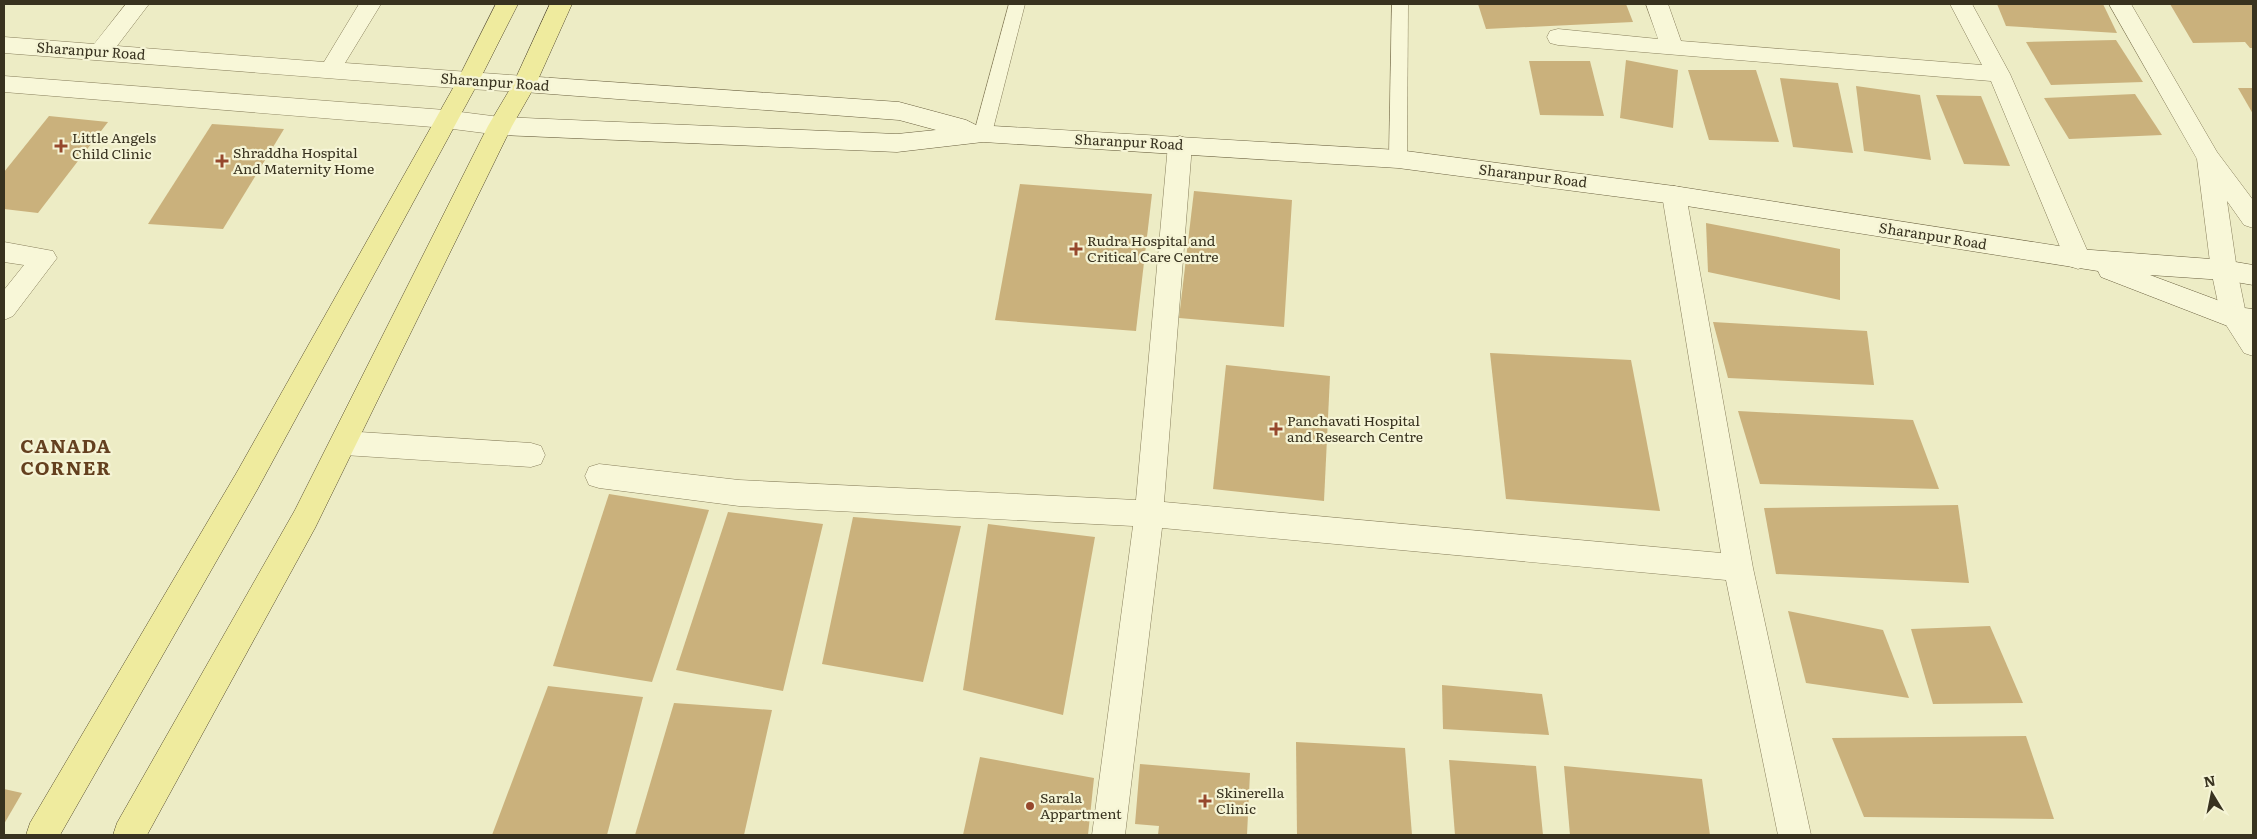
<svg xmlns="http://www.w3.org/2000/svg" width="2257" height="839" viewBox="0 0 2257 839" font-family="Literata,serif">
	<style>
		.building { fill: #cab17c }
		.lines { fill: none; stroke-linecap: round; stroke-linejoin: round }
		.service-casing { stroke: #887f5c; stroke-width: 1 }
		.minor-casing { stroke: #887f5c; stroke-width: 1 }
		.secondary-casing { stroke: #6a603f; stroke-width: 1 }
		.primary-casing { stroke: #564c30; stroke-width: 1 }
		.service { fill: #f8f7d8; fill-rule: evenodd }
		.minor { fill: #f8f7d8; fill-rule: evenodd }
		.secondary { fill: #f8f7d8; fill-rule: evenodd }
		.primary { fill: #efeb9e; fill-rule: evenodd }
		.poi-dot { fill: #96482d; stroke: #f5f4d5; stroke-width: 2 }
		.labels { text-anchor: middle; stroke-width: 4.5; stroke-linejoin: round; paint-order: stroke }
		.street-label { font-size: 14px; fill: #38321f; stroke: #f5f4d5 }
		.poi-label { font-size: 14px; fill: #38321f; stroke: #f5f4d5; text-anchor: start }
		.district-label { font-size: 19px; font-weight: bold; letter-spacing: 1px; fill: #64401f; stroke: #f5f4d5 }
	</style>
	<rect width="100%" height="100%" fill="#edecc5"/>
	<g class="building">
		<path d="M 1478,4 L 1626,4 L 1633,22 L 1486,29 Z"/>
		<path d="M 1997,4 L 2103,4 L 2117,33 L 2006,26 Z"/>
		<path d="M 2170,4 L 2253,4 L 2253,48 L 2250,48 L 2245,42 L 2193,43 Z"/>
		<path d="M 2116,40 L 2143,82 L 2051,85 L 2026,42 Z"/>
		<path d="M 1626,60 L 1678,70 L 1673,128 L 1620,118 Z"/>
		<path d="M 1529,61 L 1590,61 L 1604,116 L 1540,115 Z"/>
		<path d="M 1688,70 L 1756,70 L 1779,142 L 1709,140 Z"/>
		<path d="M 1780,78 L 1838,83 L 1853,153 L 1793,147 Z"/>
		<path d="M 1856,86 L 1920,95 L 1931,160 L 1864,151 Z"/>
		<path d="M 2238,88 L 2253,88 L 2253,114 Z"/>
		<path d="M 2135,94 L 2162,135 L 2069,139 L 2044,98 Z"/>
		<path d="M 1936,95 L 1981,96 L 2010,166 L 1964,164 Z"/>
		<path d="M 49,116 L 108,122 L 38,213 L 4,209 L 4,172 Z"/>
		<path d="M 212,124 L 284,129 L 223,229 L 148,224 Z"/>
		<path d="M 1020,184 L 1152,194 L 1136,331 L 995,320 Z"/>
		<path d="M 1194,191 L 1292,200 L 1284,327 L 1179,318 Z"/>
		<path d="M 1706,223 L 1840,249 L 1840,300 L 1708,272 Z"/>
		<path d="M 1713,322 L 1867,331 L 1874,385 L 1728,378 Z"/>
		<path d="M 1490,353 L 1631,360 L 1660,511 L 1506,499 Z"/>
		<path d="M 1226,365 L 1330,376 L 1324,501 L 1213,489 Z"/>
		<path d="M 1738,411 L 1913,420 L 1939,489 L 1760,484 Z"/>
		<path d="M 609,494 L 709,510 L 652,682 L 553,666 Z"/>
		<path d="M 1958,505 L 1969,583 L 1776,574 L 1764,508 Z"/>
		<path d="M 728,512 L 823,524 L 783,691 L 676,670 Z"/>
		<path d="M 853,517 L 961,526 L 923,682 L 822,664 Z"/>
		<path d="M 988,524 L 1095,537 L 1063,715 L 963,690 Z"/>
		<path d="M 1788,611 L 1883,630 L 1909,698 L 1806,683 Z"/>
		<path d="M 1990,626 L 2023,703 L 1933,704 L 1911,629 Z"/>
		<path d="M 1442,685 L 1542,694 L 1549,735 L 1443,729 Z"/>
		<path d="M 548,686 L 643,697 L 607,835 L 492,835 Z"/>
		<path d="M 674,703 L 772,710 L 744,835 L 635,835 Z"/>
		<path d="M 2026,736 L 2054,819 L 1864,817 L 1832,738 Z"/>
		<path d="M 1296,742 L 1405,748 L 1412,835 L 1297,835 Z"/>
		<path d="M 980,757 L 1094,778 L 1088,835 L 963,835 Z"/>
		<path d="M 1449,760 L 1536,766 L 1543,835 L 1455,835 Z"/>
		<path d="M 1140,764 L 1250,773 L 1247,835 L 1158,835 L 1159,826 L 1135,824 Z"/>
		<path d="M 1564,766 L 1702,779 L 1710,835 L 1570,835 Z"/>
		<path d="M 4,789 L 22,793 L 4,824 Z"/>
	</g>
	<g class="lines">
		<g class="service-casing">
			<g id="service">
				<path d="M 1009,4 L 1025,4 L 992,133 L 989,137 L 983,139 L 977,137 L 974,133 Z"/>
				<path d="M 1392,4 L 1408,4 L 1407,159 L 1404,164 L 1398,166 L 1392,164 L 1389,159 Z"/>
			</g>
		</g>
		<g class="minor-casing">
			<g id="minor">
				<path d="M 126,4 L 149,4 L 117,46 L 324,62 L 359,4 L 381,4 L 345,63 L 524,76 L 532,78 L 536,84 L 532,90 L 524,92 L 468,89 L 4,53 L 4,37 L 94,44 Z"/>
				<path d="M 1646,4 L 1668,4 L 1681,41 L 1982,65 L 1950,4 L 1972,4 L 2010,74 L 2091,259 L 2087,266 L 2078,269 L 2069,266 L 2065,259 L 1991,81 L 1558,45 L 1550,43 L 1547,37 L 1550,31 L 1558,29 L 1658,39 Z"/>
				<path d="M 2109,4 L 2131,4 L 2217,152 L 2253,200 L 2253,228 L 2244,225 L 2227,201 L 2237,270 L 2246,314 L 2253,324 L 2253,356 L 2244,353 L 2221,317 L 2211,270 L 2197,159 Z"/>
				<path d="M 4,76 L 445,110 L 500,117 L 508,120 L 512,126 L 508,132 L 500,135 L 445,128 L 4,92 Z"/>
				<path d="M 1180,136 L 1188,139 L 1192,145 L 1164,502 L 1721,553 L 1662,195 L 1665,188 L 1674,186 L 1683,188 L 1686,195 L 1753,568 L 1811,835 L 1778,835 L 1726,580 L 1162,528 L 1125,835 L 1092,835 L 1133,526 L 739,506 L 599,488 L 589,485 L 585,476 L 589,467 L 599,464 L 739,480 L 1136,500 L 1168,145 L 1172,139 Z"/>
				<path d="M 4,242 L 53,251 L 57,258 L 13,316 L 4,320 L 4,290 L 24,265 L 4,262 Z"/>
				<path d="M 344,431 L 531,443 L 541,446 L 545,455 L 541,464 L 531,467 L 344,455 L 334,452 L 330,443 L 334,434 Z"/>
			</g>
		</g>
		<g class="secondary-casing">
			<path id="secondary" d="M 524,76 L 899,102 L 966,120 L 976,125 L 1398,150 L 1674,186 L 2078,249 L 2224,260 L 2253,265 L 2253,285 L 2224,280 L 2150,275 L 2236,307 L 2253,309 L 2253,331 L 2225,325 L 2101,277 L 2098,271 L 1674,204 L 1398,168 L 983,142 L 897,152 L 500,135 L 492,132 L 488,126 L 492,120 L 500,117 L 897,134 L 936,130 L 899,120 L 524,92 L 516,90 L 512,84 L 516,78 Z"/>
		</g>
		<g class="primary-casing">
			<g id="primary">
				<path d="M 496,4 L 518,4 L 479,81 L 257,490 L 60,835 L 26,835 L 30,823 L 237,472 L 457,81 Z"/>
				<path d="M 550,4 L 572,4 L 536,84 L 512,126 L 315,528 L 147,835 L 113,835 L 117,823 L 295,510 L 488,126 L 513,84 Z"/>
			</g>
		</g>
		<use href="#service" class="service"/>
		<use href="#minor" class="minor"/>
		<use href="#secondary" class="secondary"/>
		<use href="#primary" class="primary"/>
	</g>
	<g class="poi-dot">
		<path d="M58.5 138.5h5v5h5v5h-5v5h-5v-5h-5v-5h5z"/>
		<path d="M219.5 153.5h5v5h5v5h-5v5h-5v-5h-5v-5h5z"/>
		<path d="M1073.5 241.5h5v5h5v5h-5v5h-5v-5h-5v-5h5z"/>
		<path d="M1273.5 421.5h5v5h5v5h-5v5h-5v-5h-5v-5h5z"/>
		<path d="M1202.5 793.5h5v5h5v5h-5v5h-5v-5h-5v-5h5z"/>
		<circle cx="1030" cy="806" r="5"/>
	</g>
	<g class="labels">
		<g class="street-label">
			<text transform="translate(91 51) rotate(4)" y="5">Sharanpur Road</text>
			<text transform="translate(495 82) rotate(4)" y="5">Sharanpur Road</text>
			<text transform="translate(1129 142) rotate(3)" y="5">Sharanpur Road</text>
			<text transform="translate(1533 176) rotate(7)" y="5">Sharanpur Road</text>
			<text transform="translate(1933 236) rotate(9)" y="5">Sharanpur Road</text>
		</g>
		<g class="poi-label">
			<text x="72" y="143">Little Angels<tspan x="72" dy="16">Child Clinic</tspan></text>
			<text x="233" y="158">Shraddha Hospital<tspan x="233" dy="16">And Maternity Home</tspan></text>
			<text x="1087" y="246">Rudra Hospital and<tspan x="1087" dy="16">Critical Care Centre</tspan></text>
			<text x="1287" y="426">Panchavati Hospital<tspan x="1287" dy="16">and Research Centre</tspan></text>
			<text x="1216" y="798">Skinerella<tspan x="1216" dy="16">Clinic</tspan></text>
			<text x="1040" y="803">Sarala<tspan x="1040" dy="16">Appartment</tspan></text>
		</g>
		<g class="district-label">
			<text x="66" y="453">CANADA<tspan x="66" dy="22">CORNER</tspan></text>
		</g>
	</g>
	<rect width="2257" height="839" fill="none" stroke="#38321f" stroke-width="10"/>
	<g transform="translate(2212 794) rotate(350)" stroke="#f5f4d5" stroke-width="4" paint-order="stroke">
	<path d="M0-4L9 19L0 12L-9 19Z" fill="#38321f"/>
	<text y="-8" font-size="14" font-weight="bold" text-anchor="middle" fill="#38321f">N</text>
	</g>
</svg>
